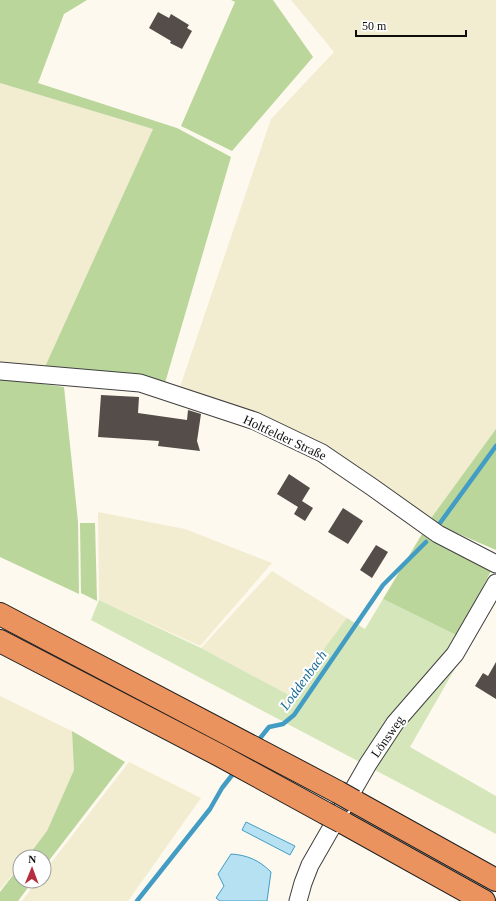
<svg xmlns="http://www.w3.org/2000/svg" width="496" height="901" viewBox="0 0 496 901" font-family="'Times New Roman',serif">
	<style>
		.farmland { fill: #f2ecd0 }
		.green { fill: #d5e6ba }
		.forest { fill: #bad69a }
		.water { fill: #b6e1f2; stroke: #429cc4 }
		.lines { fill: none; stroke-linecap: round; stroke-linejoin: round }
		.stream { stroke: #429cc4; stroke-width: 4.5 }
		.building { fill: #554d4a }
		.street-casing { stroke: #404040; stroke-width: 19 }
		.highway-casing { stroke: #1e1e1e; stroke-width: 24 }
		.street { stroke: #fff; stroke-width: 17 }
		.highway { stroke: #eb935f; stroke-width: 22 }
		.highway-bridge-casing { stroke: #1e1e1e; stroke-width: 24; stroke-linecap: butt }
		.highway-bridge { stroke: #eb935f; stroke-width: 22 }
		.labels { text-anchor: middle; stroke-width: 4; stroke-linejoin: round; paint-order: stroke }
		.street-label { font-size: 13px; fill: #0d0d0d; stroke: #fff }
		.water-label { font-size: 14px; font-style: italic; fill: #1e6d97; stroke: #fff }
	</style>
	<rect width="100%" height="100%" fill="#fef9ee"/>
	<g class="farmland">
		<path d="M 291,0 L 496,0 L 496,429 L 429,521 L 305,434 L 266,418 L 179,390 L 271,119 L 334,52 Z"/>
		<path d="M 0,83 L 153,129 L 44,369 L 0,365 Z"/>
		<path d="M 98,512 L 185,529 L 272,563 L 200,646 L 99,600 Z"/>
		<path d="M 272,571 L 347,618 L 289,695 L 201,648 Z"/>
		<path d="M 0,696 L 72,731 L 74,770 L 47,831 L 26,857 L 20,857 L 20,865 L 0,890 Z"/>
		<path d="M 129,762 L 201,798 L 128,901 L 22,901 L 37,881 L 44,881 L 44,872 Z"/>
	</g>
	<path class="green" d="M 383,599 L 458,636 L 472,639 L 410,747 L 496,796 L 496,834 L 91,620 L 99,600 L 201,648 L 289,695 L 347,618 L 365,629 Z"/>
	<g class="forest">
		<path d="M 0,0 L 87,0 L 64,14 L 38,83 L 177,128 L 231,157 L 165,383 L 44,369 L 153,129 L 0,83 Z"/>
		<path d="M 231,0 L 273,0 L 313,57 L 232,151 L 181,126 L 235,2 Z"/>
		<path d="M 0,378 L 64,387 L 78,522 L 79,594 L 0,557 Z"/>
		<path d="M 496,429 L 496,550 L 429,521 Z"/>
		<path d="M 80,523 L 95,523 L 97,601 L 81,593 Z"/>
		<path d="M 422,534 L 492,569 L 458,636 L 383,599 Z"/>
		<path d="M 72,731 L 125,762 L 44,867 L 44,857 L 27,857 L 47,831 L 74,770 Z"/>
		<path d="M 20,866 L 20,881 L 33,881 L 18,901 L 0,901 L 0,892 Z"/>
	</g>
	<g class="water">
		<path d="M 246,822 L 295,846 L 290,855 L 242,830 Z"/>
		<path d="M 231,854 C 247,855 259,860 271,872 L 267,901 L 220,901 L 216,898 L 224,886 L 218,874 Z"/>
	</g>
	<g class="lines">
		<g class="stream">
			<path d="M 440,523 L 496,446"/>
			<path d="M 257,742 L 269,727 L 283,724 L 294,715 L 383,585 L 426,542"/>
			<path d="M 137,901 L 210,809 L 222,788 L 236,770"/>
		</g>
	</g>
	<g class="building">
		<path d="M 158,12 L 169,18 L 171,14 L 189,25 L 187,28 L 192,31 L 182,49 L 170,43 L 171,41 L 149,28 Z"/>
		<path d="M 101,395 L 139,397 L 138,413 L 187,420 L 188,410 L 201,414 L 197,441 L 200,451 L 158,446 L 159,441 L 98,437 Z"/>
		<path d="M 289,474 L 310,488 L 302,501 L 313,508 L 305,521 L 294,514 L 298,507 L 277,494 Z"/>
		<path d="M 343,508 L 363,521 L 348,544 L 328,532 Z"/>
		<path d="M 376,545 L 388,552 L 372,578 L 360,570 Z"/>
		<path d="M 496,662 L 496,699 L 475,686 L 483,673 L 488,676 Z"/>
	</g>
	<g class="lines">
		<g class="street-casing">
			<g id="street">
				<path d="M 0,371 L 140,383 L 255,421 L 322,453 L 372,487 L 438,534 L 496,564"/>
				<path d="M 298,901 L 303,883 L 310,865 L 368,764 L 395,723 L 455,654 L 496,583"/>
			</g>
		</g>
		<g class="highway-casing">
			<g id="highway">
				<path d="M 0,614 L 338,792"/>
				<path d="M 0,641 L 221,756 L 325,813"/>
				<path d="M 354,801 L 496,880"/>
				<path d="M 342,822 L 484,901"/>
			</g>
		</g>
		<use href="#street" class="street"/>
		<use href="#highway" class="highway"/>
		<g class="highway-bridge-casing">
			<g id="highway-bridge">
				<path d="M 338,792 L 354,801"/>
				<path d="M 325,813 L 342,822"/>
			</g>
		</g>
		<use href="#highway-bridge" class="highway-bridge"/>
	</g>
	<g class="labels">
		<g class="street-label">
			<text transform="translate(285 437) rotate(25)" y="5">Holtfelder Straße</text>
			<text transform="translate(387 736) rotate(-55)" y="5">Lönsweg</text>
		</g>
		<g class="water-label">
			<text transform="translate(303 680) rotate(-54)" y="5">Loddenbach</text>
		</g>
	</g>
	<g transform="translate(32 869) rotate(1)"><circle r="19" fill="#ffffff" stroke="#9e9e9e"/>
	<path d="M0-3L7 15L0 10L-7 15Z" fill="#b42e40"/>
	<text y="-6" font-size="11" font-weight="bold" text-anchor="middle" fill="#0d0d0d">N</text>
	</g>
	<path d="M356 30v6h110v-6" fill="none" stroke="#0d0d0d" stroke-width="2"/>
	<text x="362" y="30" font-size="12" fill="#0d0d0d" stroke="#ffffff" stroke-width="3" paint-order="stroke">50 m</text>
</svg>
